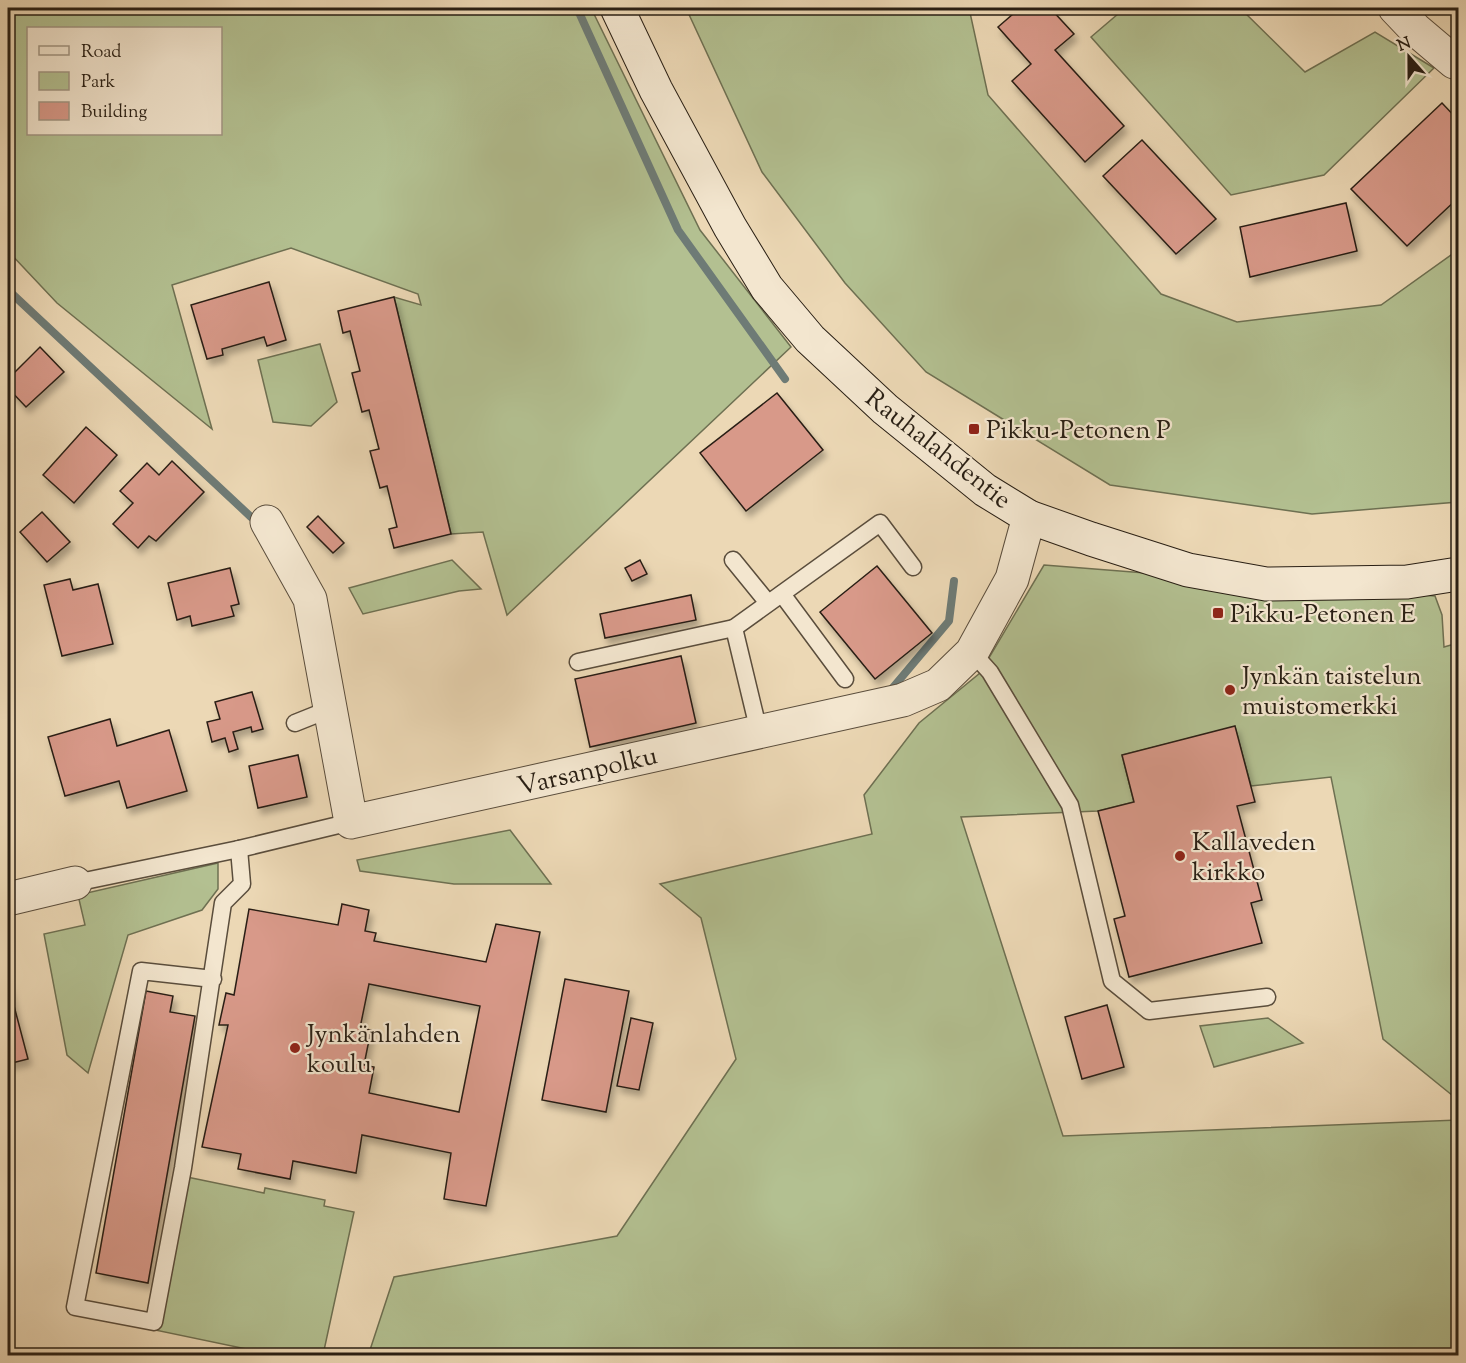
<svg xmlns="http://www.w3.org/2000/svg" width="1466" height="1363" viewBox="0 0 1466 1363" font-family="'Sorts Mill Goudy',serif">
	<style>
		.green { fill: #b3c091; stroke: #6e7052; stroke-width: 1.5; fill-rule: evenodd }
		.lines { fill: none; stroke-linecap: round; stroke-linejoin: round }
		.stream { stroke: #6e7b76; stroke-width: 8 }
		.building { fill: #d89989; stroke: #291f14; stroke-width: 1.5; fill-rule: evenodd; filter: url(#shadow) }
		.service-casing { stroke: #5a4d3c; stroke-width: 19 }
		.minor-casing { stroke: #5a4d3c; stroke-width: 35 }
		.secondary-casing { stroke: #291f14; stroke-width: 35 }
		.service { stroke: #f3e6cf; stroke-width: 16 }
		.minor { stroke: #f3e6cf; stroke-width: 33 }
		.secondary { stroke: #f3e6cf; stroke-width: 33 }
		.poi-dot { fill: #8f2418; stroke: #f3e6cf; stroke-width: 2 }
		.labels { text-anchor: middle; stroke-width: 4.5; stroke-linejoin: round; paint-order: stroke }
		.poi-label { font-size: 26px; fill: #291f14; stroke: #f3e6cf; text-anchor: start }
		.street-label { font-size: 26px; fill: #291f14; stroke: #f3e6cf }
	</style>
	<defs>
		<filter id="shadow"><feDropShadow dx="3.5" dy="6" stdDeviation="3" flood-color="#0004"/></filter>
	</defs>
	<rect width="100%" height="100%" fill="#ecd8b5"/>
	<filter id="stains"><feTurbulence type="fractalNoise" baseFrequency=".00333" numOctaves="4"/><feColorMatrix values="0 0 0 0 .2 0 0 0 0 .09 0 0 0 0 .02 0 0 0 .5 -.17"/></filter>
	<radialGradient id="worn" r=".72"><stop offset=".6" stop-color="#630" stop-opacity="0"/><stop offset="1" stop-color="#630" stop-opacity=".3"/></radialGradient>
	<g class="green">
		<path d="M 8,8 L 591,8 L 700,230 L 791,347 L 507,615 L 483,532 L 451,534 L 394,297 L 421,305 L 418,294 L 291,248 L 172,285 L 212,429 L 57,303 L 8,251 ZM 28,28 L 220,28 L 220,134 L 28,134 Z"/>
		<path d="M 686,8 L 969,8 L 988,95 L 1161,294 L 1237,322 L 1381,305 L 1458,250 L 1458,502 L 1312,514 L 1110,485 L 926,372 L 845,283 L 762,172 Z"/>
		<path d="M 1125,8 L 1240,8 L 1305,72 L 1375,32 L 1434,68 L 1324,175 L 1231,195 L 1091,37 Z"/>
		<path d="M 320,344 L 337,402 L 311,426 L 273,422 L 258,360 Z"/>
		<path d="M 452,560 L 481,589 L 459,591 L 363,614 L 349,588 Z"/>
		<path d="M 1044,565 L 1435,596 L 1442,615 L 1444,647 L 1458,643 L 1458,1100 L 1383,1039 L 1331,777 L 1251,786 L 1235,727 L 1122,755 L 1134,802 L 1098,811 L 961,817 L 1063,1136 L 1458,1120 L 1458,1355 L 368,1356 L 394,1277 L 617,1236 L 736,1059 L 701,918 L 660,884 L 872,834 L 864,795 L 919,723 L 980,673 Z"/>
		<path d="M 510,830 L 551,884 L 454,884 L 360,871 L 357,860 Z"/>
		<path d="M 218,863 L 218,889 L 202,910 L 128,935 L 88,1073 L 67,1055 L 44,934 L 85,925 L 78,895 Z"/>
		<path d="M 1268,1018 L 1303,1043 L 1214,1067 L 1200,1026 Z"/>
		<path d="M 187,1177 L 264,1193 L 265,1188 L 325,1200 L 324,1206 L 354,1212 L 323,1355 L 275,1355 L 155,1330 Z"/>
	</g>
	<g class="lines">
		<g class="stream">
			<path d="M 577,8 L 678,230 L 785,379"/>
			<path d="M 8,290 L 251,517"/>
			<path d="M 890,691 L 949,621 L 954,581"/>
		</g>
	</g>
	<g class="building">
		<path d="M 1020,8 L 1050,8 L 1074,34 L 1055,50 L 1124,126 L 1085,162 L 1012,81 L 1031,64 L 998,27 Z"/>
		<path d="M 1442,103 L 1458,120 L 1458,198 L 1407,246 L 1351,189 Z"/>
		<path d="M 1142,140 L 1216,219 L 1176,254 L 1103,176 Z"/>
		<path d="M 1346,203 L 1357,251 L 1250,277 L 1240,227 Z"/>
		<path d="M 269,282 L 286,340 L 267,346 L 264,337 L 222,349 L 223,355 L 207,359 L 191,305 Z"/>
		<path d="M 394,297 L 451,534 L 394,548 L 389,529 L 397,527 L 387,486 L 380,488 L 370,451 L 379,449 L 369,410 L 362,412 L 352,373 L 360,371 L 350,331 L 343,333 L 338,311 Z"/>
		<path d="M 40,347 L 64,372 L 26,407 L 8,388 L 8,379 Z"/>
		<path d="M 777,393 L 823,450 L 746,511 L 700,453 Z"/>
		<path d="M 86,427 L 117,455 L 74,503 L 43,475 Z"/>
		<path d="M 172,461 L 204,492 L 156,541 L 149,536 L 138,548 L 113,524 L 133,503 L 120,491 L 147,463 L 159,475 Z"/>
		<path d="M 42,512 L 70,542 L 47,562 L 20,532 Z"/>
		<path d="M 318,516 L 344,543 L 333,553 L 307,527 Z"/>
		<path d="M 640,560 L 647,574 L 632,581 L 625,568 Z"/>
		<path d="M 877,566 L 932,633 L 875,679 L 820,612 Z"/>
		<path d="M 230,568 L 239,604 L 231,606 L 234,616 L 192,626 L 190,616 L 177,620 L 168,583 Z"/>
		<path d="M 70,579 L 73,590 L 98,584 L 113,644 L 62,656 L 44,585 Z"/>
		<path d="M 691,595 L 696,620 L 605,638 L 600,614 Z"/>
		<path d="M 681,656 L 696,723 L 590,747 L 575,679 Z"/>
		<path d="M 252,692 L 263,729 L 252,732 L 251,727 L 233,732 L 238,749 L 229,752 L 225,738 L 212,742 L 207,722 L 220,719 L 215,702 Z"/>
		<path d="M 110,719 L 117,746 L 169,730 L 187,791 L 127,808 L 119,781 L 65,796 L 48,737 Z"/>
		<path d="M 1235,726 L 1255,802 L 1237,806 L 1262,900 L 1251,903 L 1262,943 L 1129,977 L 1114,919 L 1125,916 L 1098,811 L 1134,802 L 1122,755 Z"/>
		<path d="M 298,755 L 307,797 L 258,808 L 249,766 Z"/>
		<path d="M 342,904 L 369,910 L 365,931 L 376,933 L 374,941 L 486,962 L 496,924 L 540,932 L 486,1206 L 444,1199 L 451,1153 L 362,1135 L 356,1173 L 293,1161 L 290,1179 L 238,1169 L 241,1154 L 202,1147 L 228,1025 L 219,1025 L 226,993 L 234,995 L 249,909 L 338,925 ZM 369,984 L 480,1006 L 459,1112 L 369,1093 L 374,1067 L 364,1065 L 371,1030 L 360,1028 Z"/>
		<path d="M 565,979 L 629,991 L 606,1112 L 542,1100 Z"/>
		<path d="M 8,983 L 28,1059 L 8,1064 Z"/>
		<path d="M 146,991 L 173,996 L 170,1012 L 195,1016 L 148,1283 L 96,1273 Z"/>
		<path d="M 1107,1005 L 1124,1067 L 1082,1079 L 1065,1017 Z"/>
		<path d="M 631,1018 L 653,1023 L 639,1090 L 617,1086 Z"/>
	</g>
	<g class="lines">
		<g class="service-casing">
			<g id="service">
				<path d="M 733,560 L 768,603"/>
				<path d="M 782,594 L 845,679"/>
				<path d="M 734,628 L 880,523 L 913,567"/>
				<path d="M 972,652 L 990,672 L 1070,805 L 1112,981 L 1149,1011 L 1267,997"/>
				<path d="M 578,662 L 734,628 L 759,732"/>
				<path d="M 295,723 L 330,709"/>
				<path d="M 75,883 L 239,849 L 351,822"/>
				<path d="M 213,979 L 141,971 L 75,1307 L 154,1322 L 183,1168 L 223,903 L 242,884 L 239,849"/>
			</g>
		</g>
		<g class="minor-casing">
			<g id="minor">
				<path d="M 1395,8 L 1415,29 L 1454,62 L 1458,58"/>
				<path d="M 267,522 L 310,599 L 351,822 L 903,700 L 938,685 L 972,652 L 1012,579 L 1029,517"/>
				<path d="M 8,899 L 75,883"/>
			</g>
		</g>
		<g class="secondary-casing">
			<path id="secondary" d="M 617,8 L 656,90 L 730,227 L 767,288 L 810,339 L 885,409 L 985,490 L 1029,517 L 1091,539 L 1188,570 L 1266,584 L 1407,582 L 1458,574"/>
		</g>
		<use href="#service" class="service"/>
		<use href="#minor" class="minor"/>
		<use href="#secondary" class="secondary"/>
	</g>
	<g class="poi-dot">
		<rect x="968" y="423" width="12" height="12" rx="3"/>
		<rect x="1212" y="607" width="12" height="12" rx="3"/>
		<circle cx="1230" cy="690" r="6"/>
		<circle cx="1180" cy="856" r="6"/>
		<circle cx="295" cy="1048" r="6"/>
	</g>
	<g class="labels">
		<g class="poi-label">
			<text x="986" y="438">Pikku-Petonen P</text>
			<text x="1230" y="622">Pikku-Petonen E</text>
			<text x="1242" y="684">Jynkän taistelun<tspan x="1242" dy="30">muistomerkki</tspan></text>
			<text x="1192" y="850">Kallaveden<tspan x="1192" dy="30">kirkko</tspan></text>
			<text x="307" y="1042">Jynkänlahden<tspan x="307" dy="30">koulu</tspan></text>
		</g>
		<g class="street-label">
			<text transform="translate(939 448) rotate(38)" y="9">Rauhalahdentie</text>
			<text transform="translate(587 770) rotate(-13)" y="9">Varsanpolku</text>
		</g>
	</g>
	<rect width="1466" height="1363" fill="none" stroke="#ecd8b5" stroke-width="30"/>
	<rect x="9" y="9" width="1448" height="1345" fill="none" stroke="#291f14" stroke-width="3"/>
	<rect x="15" y="15" width="1436" height="1333" fill="none" stroke="#291f14" stroke-width="1.5"/>
	<rect x="27" y="27" width="195" height="108" fill="#f3e6cf" stroke="#a29684" stroke-width="1.5"/>
	<rect x="39" y="46" width="30" height="9" fill="#f3e6cf" stroke="#a29684" stroke-width="1.5"/>
	<text x="81" y="57" font-size="18" fill="#291f14">Road</text>
	<rect x="39" y="72" width="30" height="18" fill="#b3c091" stroke="#a29684" stroke-width="1.5"/>
	<text x="81" y="87" font-size="18" fill="#291f14">Park</text>
	<rect x="39" y="102" width="30" height="18" fill="#d89989" stroke="#a29684" stroke-width="1.5"/>
	<text x="81" y="117" font-size="18" fill="#291f14">Building</text>
	<g transform="translate(1409 57) rotate(339)" stroke="#f3e6cf" stroke-width="4.5" paint-order="stroke">
	<path d="M0-4.5L10 22L0 15L-10 22Z" fill="#291f14"/>
	<text y="-9" font-size="16" font-weight="bold" text-anchor="middle" fill="#291f14">N</text>
	</g>
	<rect width="100%" height="100%" filter="url(#stains)"/>
	<rect width="100%" height="100%" fill="url(#worn)"/>
</svg>
